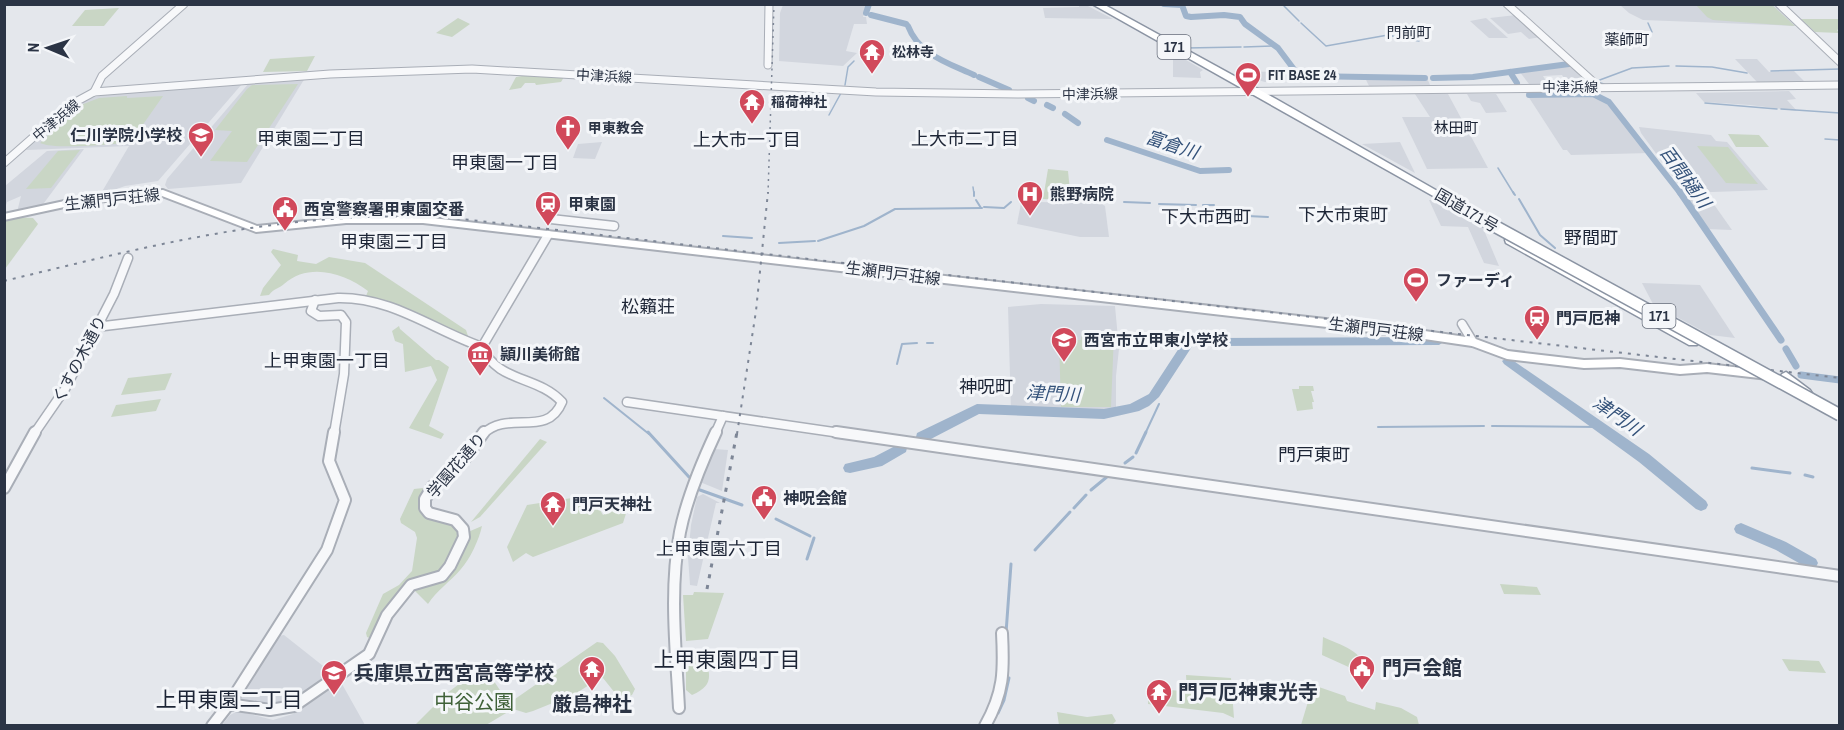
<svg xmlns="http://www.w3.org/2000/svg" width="1844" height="730" viewBox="0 0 1844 730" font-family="'Archivo Narrow','Noto Sans JP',sans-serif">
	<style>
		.built { fill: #d2d6de }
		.green { fill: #c9d6c5 }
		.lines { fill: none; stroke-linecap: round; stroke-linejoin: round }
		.stream-far2 { stroke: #9fb4cc; stroke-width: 1.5 }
		.stream-far1 { stroke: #9fb4cc; stroke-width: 2 }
		.stream { stroke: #9fb4cc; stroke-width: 3 }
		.canal-far1 { stroke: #9fb4cc; stroke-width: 6 }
		.canal { stroke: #9fb4cc; stroke-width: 7 }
		.river { fill: #9fb4cc; fill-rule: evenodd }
		.tertiary-far2-casing { stroke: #a9aeb7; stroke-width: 9 }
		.tertiary-far1-casing { stroke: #a9aeb7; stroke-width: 11 }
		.tertiary-casing { stroke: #a9aeb7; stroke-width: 14 }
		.secondary-casing { stroke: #a9aeb7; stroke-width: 4 }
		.trunk-casing { stroke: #8b94a3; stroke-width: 3 }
		.tertiary-far2 { stroke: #f7f8fa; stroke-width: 7 }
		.tertiary-far1 { stroke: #f7f8fa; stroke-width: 8 }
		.tertiary { stroke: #f7f8fa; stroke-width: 10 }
		.secondary { fill: #fff; fill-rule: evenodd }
		.trunk { fill: #fff; fill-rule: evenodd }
		.rail-far2 { stroke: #7d8696; stroke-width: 1.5; stroke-dasharray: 2 4.5; stroke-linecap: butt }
		.rail-far1 { stroke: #7d8696; stroke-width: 2; stroke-dasharray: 3 6; stroke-linecap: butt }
		.rail { stroke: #7d8696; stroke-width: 3; stroke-dasharray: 4 7; stroke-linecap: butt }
		.trunk-bridge-casing { stroke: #8b94a3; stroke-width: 14; stroke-linecap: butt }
		.trunk-bridge { stroke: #fff; stroke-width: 11 }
		.labels { text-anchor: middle; stroke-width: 6; stroke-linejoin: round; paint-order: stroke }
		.far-poi-label { font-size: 14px; font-weight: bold; fill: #2b3445; stroke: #f4f6f9; text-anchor: start }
		.far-street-label { font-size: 14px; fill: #2b3445; stroke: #f4f6f9 }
		.far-neighbourhood-label { font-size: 15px; fill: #1d2536; stroke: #f4f6f9 }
		.shield { fill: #f4f6f9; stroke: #676e7b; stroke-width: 1.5 }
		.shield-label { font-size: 15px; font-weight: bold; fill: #2b3445 }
		.poi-label { font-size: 16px; font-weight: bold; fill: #2b3445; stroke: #f4f6f9; text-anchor: start }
		.street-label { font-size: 16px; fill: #2b3445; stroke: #f4f6f9 }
		.neighbourhood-label { font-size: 18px; fill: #1d2536; stroke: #f4f6f9 }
		.water-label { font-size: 18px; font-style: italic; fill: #34527a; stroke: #f4f6f9 }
		.near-poi-label { font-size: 20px; font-weight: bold; fill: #2b3445; stroke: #f4f6f9; text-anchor: start }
		.near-park-label { font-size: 20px; fill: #3f6138; stroke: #f4f6f9 }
		.near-neighbourhood-label { font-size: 21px; fill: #1d2536; stroke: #f4f6f9 }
	</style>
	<rect width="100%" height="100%" fill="#e4e7ec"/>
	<g class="built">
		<path d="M 783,5 L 868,5 L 863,17 L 866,17 L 867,24 L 854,24 L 846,51 L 857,53 L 843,66 L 779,61 L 780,13 Z"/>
		<path d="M 1079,5 L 1086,5 L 1113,19 L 1045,18 L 1043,8 L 1079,7 Z"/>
		<path d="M 1620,5 L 1773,5 L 1796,26 L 1643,20 L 1629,13 Z"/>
		<path d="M 1516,15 L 1541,37 L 1529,39 L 1521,32 L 1508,34 L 1490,18 Z"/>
		<path d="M 1486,18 L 1508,38 L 1489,38 L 1470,21 Z"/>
		<path d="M 1176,54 L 1203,70 L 1200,72 L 1201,78 L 1173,77 L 1173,55 Z"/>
		<path d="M 1735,59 L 1757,59 L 1769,72 L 1794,71 L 1805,82 L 1757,82 Z"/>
		<path d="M 1570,64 L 1587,84 L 1568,84 L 1562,75 L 1543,76 L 1548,84 L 1529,84 L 1519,71 Z"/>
		<path d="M 1294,71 L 1296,79 L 1265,82 L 1258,80 L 1254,72 Z"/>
		<path d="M 305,78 L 241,183 L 168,189 L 165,185 L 167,179 L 249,83 Z"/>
		<path d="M 1365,78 L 1427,78 L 1430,85 L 1369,86 Z"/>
		<path d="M 242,84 L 158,181 L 125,186 L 100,195 L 129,146 L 26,150 L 76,105 L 91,98 L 103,95 Z"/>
		<path d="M 1789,91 L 1796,99 L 1787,100 L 1797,111 L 1750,105 L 1704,102 L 1696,93 Z"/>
		<path d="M 1526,93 L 1592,93 L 1601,95 L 1609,100 L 1650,153 L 1571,155 L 1567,150 L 1563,150 Z"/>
		<path d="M 1415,94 L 1448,94 L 1488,168 L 1427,169 L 1402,117 L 1430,117 Z"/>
		<path d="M 1467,94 L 1496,94 L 1507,112 L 1486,113 L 1480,103 L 1471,101 Z"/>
		<path d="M 1639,127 L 1711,135 L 1716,141 L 1727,142 L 1768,190 L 1685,193 L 1641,133 Z"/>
		<path d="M 602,142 L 595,159 L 573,158 L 578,144 Z"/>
		<path d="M 1400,142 L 1415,173 L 1362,144 Z"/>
		<path d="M 84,149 L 41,207 L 17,212 L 21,196 L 7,202 L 5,208 L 5,186 L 47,151 Z"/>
		<path d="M 1708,196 L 1732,230 L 1706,229 L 1686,200 Z"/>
		<path d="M 1429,200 L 1435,200 L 1483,228 L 1499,266 L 1484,263 L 1468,227 L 1441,226 Z"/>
		<path d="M 1034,202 L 1100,203 L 1105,206 L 1109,237 L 1080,237 L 1017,224 L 1021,203 Z"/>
		<path d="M 1642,283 L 1700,285 L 1735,338 L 1710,335 L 1653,304 Z"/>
		<path d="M 1041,304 L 1115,306 L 1119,349 L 1116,376 L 1116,412 L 1011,411 L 1008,307 Z"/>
		<path d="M 714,449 L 728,450 L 722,491 L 700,482 Z"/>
		<path d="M 703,494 L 720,503 L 716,503 L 697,586 L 690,585 L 688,557 L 691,525 L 697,497 Z"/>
		<path d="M 284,635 L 332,673 L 296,699 L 282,706 L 241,699 L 240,696 L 278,636 Z"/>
		<path d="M 338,683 L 342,684 L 365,725 L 222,725 L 230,715 L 238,711 L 273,720 L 293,714 Z"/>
	</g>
	<g class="green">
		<path d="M 1696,5 L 1772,5 L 1795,26 L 1713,20 L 1707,17 Z"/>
		<path d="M 119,8 L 104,26 L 72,26 L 85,10 Z"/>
		<path d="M 458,18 L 470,24 L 452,37 L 436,33 Z"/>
		<path d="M 1801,19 L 1839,19 L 1839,29 L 1837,30 L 1839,33 L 1815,32 Z"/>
		<path d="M 315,56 L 307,71 L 263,72 L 270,59 Z"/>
		<path d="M 528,75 L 564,77 L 561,82 L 536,85 L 535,83 L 525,83 L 521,88 L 509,90 L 516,77 Z"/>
		<path d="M 298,84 L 247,162 L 210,161 L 232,131 L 215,130 L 247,89 L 252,85 Z"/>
		<path d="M 127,96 L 127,98 L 163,96 L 130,143 C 110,144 55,150 40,143 L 81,105 L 99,98 Z"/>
		<path d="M 1728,134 L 1759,135 L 1769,147 L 1736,147 Z"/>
		<path d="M 1697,146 L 1728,147 L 1758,184 L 1726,183 Z"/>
		<path d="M 80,150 L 51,188 L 26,189 L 58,151 Z"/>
		<path d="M 1048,169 L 1068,171 L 1071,201 L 1043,199 Z"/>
		<path d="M 14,217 L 33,218 L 38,224 L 5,269 L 5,219 Z"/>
		<path d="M 273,249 L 298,255 L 297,261 L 316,264 L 329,257 L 365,263 L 466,330 L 469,339 L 366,296 L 368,291 C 344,273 309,262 284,284 C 279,289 274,288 269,295 L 260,296 L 263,288 L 281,265 L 271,252 Z"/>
		<path d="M 399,326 L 400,329 L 436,360 L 439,360 L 449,367 L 429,426 L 444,434 L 441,439 L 409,428 L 437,380 L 431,366 L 405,372 L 403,344 L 395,341 L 392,331 Z"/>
		<path d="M 1082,332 L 1114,334 L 1111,407 L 1061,407 L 1059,340 L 1081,340 Z"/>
		<path d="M 172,373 L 165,390 L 121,395 L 128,378 Z"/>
		<path d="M 1299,386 L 1313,386 L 1314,391 L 1311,391 L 1314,402 L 1312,402 L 1313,409 L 1297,411 L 1292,389 L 1299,389 Z"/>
		<path d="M 161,399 L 156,411 L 111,417 L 116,405 Z"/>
		<path d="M 540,439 L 547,442 L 480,517 L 471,522 Z"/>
		<path d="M 423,488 L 421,510 L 433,520 L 455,526 L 461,535 L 482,526 C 479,540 470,559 461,569 C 450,582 437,590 428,604 L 410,586 L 401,589 L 372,639 L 367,637 L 366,633 L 383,594 L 399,585 L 412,571 L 417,538 L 415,532 L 401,523 L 400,519 L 414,489 Z"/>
		<path d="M 591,495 L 603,515 L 625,502 L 628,507 L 623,523 L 533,557 L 526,553 L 513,562 L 507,547 L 527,505 Z"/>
		<path d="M 1500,584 L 1537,587 L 1541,595 L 1504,594 Z"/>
		<path d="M 694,592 L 724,593 L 708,639 L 686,641 L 683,595 L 693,595 Z"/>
		<path d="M 1323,637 C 1340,645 1367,651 1364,674 L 1322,655 Z"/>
		<path d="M 597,642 L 603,643 L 615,656 L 635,689 L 632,695 L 611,704 L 615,693 L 603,678 L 597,680 L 575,694 L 533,711 L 526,713 L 513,709 L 486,725 L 415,725 L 446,694 L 480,668 L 485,668 L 506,699 L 515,699 Z"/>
		<path d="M 703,649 C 708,671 718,684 692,695 L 686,690 L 686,655 L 691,651 Z"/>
		<path d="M 1782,659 L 1819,661 L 1826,673 L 1789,671 Z"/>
		<path d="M 1186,675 L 1231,678 L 1234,718 L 1223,713 L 1148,704 L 1149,689 L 1187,691 Z"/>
		<path d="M 1313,685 L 1345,696 L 1347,701 L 1375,710 L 1376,702 L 1401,708 L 1417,717 L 1419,725 L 1301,725 Z"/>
		<path d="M 1057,712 L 1087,717 L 1112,714 L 1116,721 L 1112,725 L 1059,725 Z"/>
	</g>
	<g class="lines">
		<g class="stream-far2">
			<path d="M 1284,6 L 1299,21"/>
			<path d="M 1301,23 L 1326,46 L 1388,35 L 1401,38"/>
			<path d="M 1648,23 L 1652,32"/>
			<path d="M 1407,39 L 1419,41"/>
			<path d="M 1244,47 L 1275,46"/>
			<path d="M 1186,48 L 1241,47"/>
			<path d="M 1676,66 L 1712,67 L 1747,73"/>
			<path d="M 1771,71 L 1840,69"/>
			<path d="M 1597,81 L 1632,68 L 1669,66"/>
			<path d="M 1597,82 L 1604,84"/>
			<path d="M 845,85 L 848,67 L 854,61"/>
			<path d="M 1705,103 L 1777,109"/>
			<path d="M 1781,109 L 1840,113"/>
			<path d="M 829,115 L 841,93"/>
			<path d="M 1825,139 L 1840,140"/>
			<path d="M 1498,168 L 1514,194"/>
			<path d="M 973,187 L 974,194"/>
		</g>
		<g class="stream-far1">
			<path d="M 974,192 L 974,196"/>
			<path d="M 1513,192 L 1515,195"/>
			<path d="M 1519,199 L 1540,235 L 1555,248"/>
			<path d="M 976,200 L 981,208"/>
			<path d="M 1124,202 L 1150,203"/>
			<path d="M 1159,204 L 1196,205"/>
			<path d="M 1203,205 L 1214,205"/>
			<path d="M 984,207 L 1004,208 L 1011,202"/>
			<path d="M 1218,209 L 1227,215 L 1268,217"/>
			<path d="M 723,236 L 752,238"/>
			<path d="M 818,241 L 864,226 L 895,209 L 982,208"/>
			<path d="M 779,243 L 815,241"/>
			<path d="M 927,343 L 933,343"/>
			<path d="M 897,364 L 902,344 L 917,343"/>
			<path d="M 604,398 L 649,434"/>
			<path d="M 1492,426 L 1600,427"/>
			<path d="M 1378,427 L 1484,426"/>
			<path d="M 1145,434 L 1159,404"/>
		</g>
		<g class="stream">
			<path d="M 648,432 L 689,477"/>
			<path d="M 1136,453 L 1146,432"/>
			<path d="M 1125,463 L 1133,457"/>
			<path d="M 1752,468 L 1790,473"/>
			<path d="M 1805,475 L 1813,477"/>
			<path d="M 700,490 L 742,505"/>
			<path d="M 1091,490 L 1108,476"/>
			<path d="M 1074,508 L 1086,495"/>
			<path d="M 776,519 L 810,536"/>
			<path d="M 1035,550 L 1070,512"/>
			<path d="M 807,559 L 814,538"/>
			<path d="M 1006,633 L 1011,564"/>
			<path d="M 998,713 L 1004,700 L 1009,678"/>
		</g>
		<g class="canal-far1">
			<path d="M 1164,4 L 1182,5 L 1186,16 L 1191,17 L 1224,15 L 1240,17 L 1245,24 L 1278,48 L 1296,72"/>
			<path d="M 866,13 L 869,4"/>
			<path d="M 871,15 L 906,24"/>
			<path d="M 908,26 C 919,55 948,63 974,75"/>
			<path d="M 1510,72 L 1517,83"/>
			<path d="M 1305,76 L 1425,78"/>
			<path d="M 979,77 L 1009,90"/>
			<path d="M 1433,78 L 1473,77 L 1569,64"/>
			<path d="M 1529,95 L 1593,94 L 1609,102 L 1681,194"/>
			<path d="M 1028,98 L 1034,101"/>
			<path d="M 1047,105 L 1053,108"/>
			<path d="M 1065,114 L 1078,123"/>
			<path d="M 1107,140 L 1200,171 L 1229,170"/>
		</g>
		<g class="canal">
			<path d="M 1680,192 L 1781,340"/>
			<path d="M 1786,349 L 1796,366"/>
			<path d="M 1801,375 L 1840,380"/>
		</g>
		<g class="river">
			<path d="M 1439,337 L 1445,341 L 1439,345 L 1218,346 L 1212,342 L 1218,338 Z"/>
			<path d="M 1202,338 L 1208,342 L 1206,345 L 1193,345 L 1159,397 L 1149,406 L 1139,411 L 1104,419 L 979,414 L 927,441 L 917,441 L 916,437 L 917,433 L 977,404 L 1104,409 L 1130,404 L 1149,394 L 1183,342 L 1191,342 L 1193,339 Z"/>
			<path d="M 1508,357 L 1649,454 L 1706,501 L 1708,505 L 1706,509 L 1701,511 L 1696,509 L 1639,462 L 1504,364 L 1502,361 Z"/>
			<path d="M 901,443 L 906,444 L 907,448 L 906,452 L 882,466 L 850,473 L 845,472 L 843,468 L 845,464 L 874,457 Z"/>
			<path d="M 1741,523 L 1786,542 L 1816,559 L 1818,563 L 1816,567 L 1811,569 L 1806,567 L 1776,550 L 1736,533 L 1734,529 L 1736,525 Z"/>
		</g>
		<g class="tertiary-far2-casing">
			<g id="tertiary-far2">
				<path d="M 1507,4 L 1599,87"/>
				<path d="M 1779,4 L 1840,62"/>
				<path d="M 768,65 L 769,4"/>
				<path d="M 94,92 L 102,76 L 184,4"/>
				<path d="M 4,163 L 70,105 L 94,92 L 330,74 L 472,69 L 876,92 L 1018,94 L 1840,85"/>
			</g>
		</g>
		<g class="tertiary-far1-casing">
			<g id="tertiary-far1">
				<path d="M 551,219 L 614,226"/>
				<path d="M 315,300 L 311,311 L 319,316 L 341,315 L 346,322 L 344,374 L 334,434"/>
				<path d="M 1462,324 L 1473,342"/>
				<path d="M 96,327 L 338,298 C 392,297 433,330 482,347"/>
				<path d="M 482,347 L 548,235"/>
				<path d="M 482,347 C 498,383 537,375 562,402 C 547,439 508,409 483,434"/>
				<path d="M 627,402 L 847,434"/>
				<path d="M 34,434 L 65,389 L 114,294 L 128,258"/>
				<path d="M 715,434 L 723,416"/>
			</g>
		</g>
		<g class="tertiary-casing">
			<g id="tertiary">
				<path d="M 836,432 L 1840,576"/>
				<path d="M 4,488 L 35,432"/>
				<path d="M 229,704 L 270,710 L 294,706 L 369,654 L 387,615 L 411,585 L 442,576 L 450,566 L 464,537 L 463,529 L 455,520 L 429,513 L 425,508 L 425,499 L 433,486 L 464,460 L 484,432"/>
				<path d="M 679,708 C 676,650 669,590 680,532 C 687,497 701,464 716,432"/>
				<path d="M 212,726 L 229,704 L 327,550 L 345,500 L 329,461 L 334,432"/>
				<path d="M 985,726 C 1004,692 1004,671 1002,633"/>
			</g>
		</g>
		<g class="secondary-casing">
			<path id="secondary" d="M 163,190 L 257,226 L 346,217 L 423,217 L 1397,327 L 1473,338 L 1508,351 L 1584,360 L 1620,359 L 1680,366 L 1707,364 L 1768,371 L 1772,372 L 1773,375 L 1772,378 L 1768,379 L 1707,372 L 1680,374 L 1620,367 L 1584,368 L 1507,359 L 1472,346 L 1397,335 L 423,223 L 346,223 L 256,232 L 162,196 L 83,203 L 4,220 L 4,214 L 83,197 Z"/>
		</g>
		<g class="trunk-casing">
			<g id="trunk">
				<path d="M 1092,4 L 1103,4 L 1276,99 L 1483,217 L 1482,219 L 1474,219 Z"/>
				<path d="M 1510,236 L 1697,339 L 1699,342 L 1697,345 L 1689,345 L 1506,243 L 1505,240 L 1506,237 Z"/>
				<path d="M 1786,372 L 1810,390 L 1812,393 L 1810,396 L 1802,396 L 1782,380 L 1780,377 L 1782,374 Z"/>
			</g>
		</g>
		<use href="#tertiary-far2" class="tertiary-far2"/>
		<use href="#tertiary-far1" class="tertiary-far1"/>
		<use href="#tertiary" class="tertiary"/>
		<use href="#secondary" class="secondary"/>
		<use href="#trunk" class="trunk"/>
		<path class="rail-far2" d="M 768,194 L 774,4"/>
		<g class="rail-far1">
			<path d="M 4,281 C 112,255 220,227 331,219 C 369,216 407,216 445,217 L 1840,378"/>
			<path d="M 737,434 L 756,311 L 768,192"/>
		</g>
		<path class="rail" d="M 707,589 L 737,432"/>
		<g class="trunk-bridge-casing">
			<path id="trunk-bridge" d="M 1478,217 L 1840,415"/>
		</g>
		<use href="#trunk-bridge" class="trunk-bridge"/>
	</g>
	<defs>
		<g id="temple-pin" transform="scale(1.35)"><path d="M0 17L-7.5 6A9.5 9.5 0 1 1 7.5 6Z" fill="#d1495b" stroke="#f4f6f9"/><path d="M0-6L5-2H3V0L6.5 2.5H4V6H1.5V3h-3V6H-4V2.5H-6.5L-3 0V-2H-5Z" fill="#fff"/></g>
		<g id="stadium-pin" transform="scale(1.35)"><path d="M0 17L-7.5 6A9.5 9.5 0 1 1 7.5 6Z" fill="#d1495b" stroke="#f4f6f9"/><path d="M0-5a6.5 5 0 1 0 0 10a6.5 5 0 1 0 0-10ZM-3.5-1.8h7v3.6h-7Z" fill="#fff"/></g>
		<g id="church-pin" transform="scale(1.35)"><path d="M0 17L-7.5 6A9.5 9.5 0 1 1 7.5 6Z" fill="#d1495b" stroke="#f4f6f9"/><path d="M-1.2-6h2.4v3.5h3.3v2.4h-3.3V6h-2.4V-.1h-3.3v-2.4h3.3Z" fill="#fff"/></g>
		<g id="school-pin" transform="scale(1.35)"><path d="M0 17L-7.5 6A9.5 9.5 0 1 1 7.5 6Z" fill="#d1495b" stroke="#f4f6f9"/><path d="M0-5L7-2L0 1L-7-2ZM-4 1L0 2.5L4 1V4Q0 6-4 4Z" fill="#fff"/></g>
		<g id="hospital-pin" transform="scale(1.35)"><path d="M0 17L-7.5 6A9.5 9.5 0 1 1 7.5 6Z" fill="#d1495b" stroke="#f4f6f9"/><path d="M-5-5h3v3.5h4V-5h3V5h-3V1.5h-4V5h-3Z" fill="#fff"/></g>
		<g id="station-pin" transform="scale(1.35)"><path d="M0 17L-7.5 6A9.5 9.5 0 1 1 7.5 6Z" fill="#d1495b" stroke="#f4f6f9"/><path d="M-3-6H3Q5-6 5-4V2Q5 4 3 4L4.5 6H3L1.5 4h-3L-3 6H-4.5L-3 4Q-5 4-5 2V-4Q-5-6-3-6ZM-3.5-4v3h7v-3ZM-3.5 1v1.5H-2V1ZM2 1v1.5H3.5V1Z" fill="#fff"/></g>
		<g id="civic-pin" transform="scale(1.35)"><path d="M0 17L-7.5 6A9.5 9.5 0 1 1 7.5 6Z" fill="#d1495b" stroke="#f4f6f9"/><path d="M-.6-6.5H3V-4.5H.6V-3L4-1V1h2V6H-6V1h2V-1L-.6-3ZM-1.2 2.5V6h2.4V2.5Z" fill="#fff"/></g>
		<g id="museum-pin" transform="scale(1.35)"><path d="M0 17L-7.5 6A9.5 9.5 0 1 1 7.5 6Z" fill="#d1495b" stroke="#f4f6f9"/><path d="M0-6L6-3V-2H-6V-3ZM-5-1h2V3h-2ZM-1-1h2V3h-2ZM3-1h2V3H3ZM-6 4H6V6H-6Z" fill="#fff"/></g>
	</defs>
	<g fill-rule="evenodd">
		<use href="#temple-pin" x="872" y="52"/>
		<use href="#stadium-pin" x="1248" y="75"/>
		<use href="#temple-pin" x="752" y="102"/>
		<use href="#church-pin" x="568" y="128"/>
		<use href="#school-pin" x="201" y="135"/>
		<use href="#hospital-pin" x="1030" y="194"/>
		<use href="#station-pin" x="548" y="204"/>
		<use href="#civic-pin" x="285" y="209"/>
		<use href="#stadium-pin" x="1416" y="280"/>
		<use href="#station-pin" x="1537" y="318"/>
		<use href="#school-pin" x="1064" y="340"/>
		<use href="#museum-pin" x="480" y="354"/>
		<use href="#civic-pin" x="764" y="498"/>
		<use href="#temple-pin" x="553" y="504"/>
		<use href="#civic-pin" x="1362" y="668"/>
		<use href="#temple-pin" x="592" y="669"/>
		<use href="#school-pin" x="334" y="673"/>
		<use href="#temple-pin" x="1159" y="692"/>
	</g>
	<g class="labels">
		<g class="far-poi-label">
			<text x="892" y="57">松林寺</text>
			<text x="1268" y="80">FIT BASE 24</text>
			<text x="771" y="107">稲荷神社</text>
			<text x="588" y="133">甲東教会</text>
		</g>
		<g class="far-street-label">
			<text transform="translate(604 76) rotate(3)" y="5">中津浜線</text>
			<text x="1570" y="92">中津浜線</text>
			<text transform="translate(1090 94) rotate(-1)" y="5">中津浜線</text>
			<text transform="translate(56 120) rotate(-39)" y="5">中津浜線</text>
		</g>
		<g class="far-neighbourhood-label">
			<text x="1409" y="38">門前町</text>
			<text x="1627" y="45">薬師町</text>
			<text x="1456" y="133">林田町</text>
		</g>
		<g class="shield">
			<rect x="1157.5" y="35" width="33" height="24" rx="4.5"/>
			<rect x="1642.5" y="304" width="33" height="24" rx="4.5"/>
		</g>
		<g class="shield-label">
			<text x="1174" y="52">171</text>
			<text x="1659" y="321">171</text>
		</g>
		<g class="poi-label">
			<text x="182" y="141" text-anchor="end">仁川学院小学校</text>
			<text x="1050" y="200">熊野病院</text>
			<text x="568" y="210">甲東園</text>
			<text x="304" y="215">西宮警察署甲東園交番</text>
			<text x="1436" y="286">ファーディ</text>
			<text x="1556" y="324">門戸厄神</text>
			<text x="1084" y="346">西宮市立甲東小学校</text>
			<text x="500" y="360">頴川美術館</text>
			<text x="783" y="504">神呪会館</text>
			<text x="572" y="510">門戸天神社</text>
		</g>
		<g class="street-label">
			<text transform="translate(112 199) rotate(-6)" y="6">生瀬門戸荘線</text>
			<text transform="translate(1467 210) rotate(30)" y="6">国道171号</text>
			<text transform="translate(893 273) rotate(7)" y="6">生瀬門戸荘線</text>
			<text transform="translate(1376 329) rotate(7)" y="6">生瀬門戸荘線</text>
			<text transform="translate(79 359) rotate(-62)" y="6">くすの木通り</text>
			<text transform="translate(456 465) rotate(-49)" y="6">学園花通り</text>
		</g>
		<g class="neighbourhood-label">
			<text x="311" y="145">甲東園二丁目</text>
			<text x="965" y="145">上大市二丁目</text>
			<text x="747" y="146">上大市一丁目</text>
			<text x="505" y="169">甲東園一丁目</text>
			<text x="1343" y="221">下大市東町</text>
			<text x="1206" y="223">下大市西町</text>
			<text x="1591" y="244">野間町</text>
			<text x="394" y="248">甲東園三丁目</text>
			<text x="648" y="313">松籟荘</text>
			<text x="327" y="367">上甲東園一丁目</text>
			<text x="986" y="393">神呪町</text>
			<text x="1314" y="461">門戸東町</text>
			<text x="719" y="555">上甲東園六丁目</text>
		</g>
		<g class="water-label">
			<text transform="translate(1172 145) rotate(18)" y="6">富倉川</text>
			<text transform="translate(1685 177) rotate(54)" y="6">百間樋川</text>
			<text transform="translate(1053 394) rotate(3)" y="6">津門川</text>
			<text transform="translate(1617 416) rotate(35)" y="6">津門川</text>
		</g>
		<g class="near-poi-label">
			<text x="1382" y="675">門戸会館</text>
			<text x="354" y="680">兵庫県立西宮高等学校</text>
			<text x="1178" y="699">門戸厄神東光寺</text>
			<text x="592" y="711" text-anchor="middle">厳島神社</text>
		</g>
		<g class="near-park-label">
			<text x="474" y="709">中谷公園</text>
		</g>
		<g class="near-neighbourhood-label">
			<text x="727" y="667">上甲東園四丁目</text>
			<text x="229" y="707">上甲東園二丁目</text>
		</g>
	</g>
	<rect width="1844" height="730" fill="none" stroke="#2b3445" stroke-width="12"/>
	<g transform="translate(48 48) rotate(272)" stroke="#f4f6f9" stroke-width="4.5" paint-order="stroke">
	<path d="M0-4.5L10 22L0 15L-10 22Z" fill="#2b3445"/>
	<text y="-9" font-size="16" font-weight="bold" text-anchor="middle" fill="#2b3445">N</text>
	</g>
</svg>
